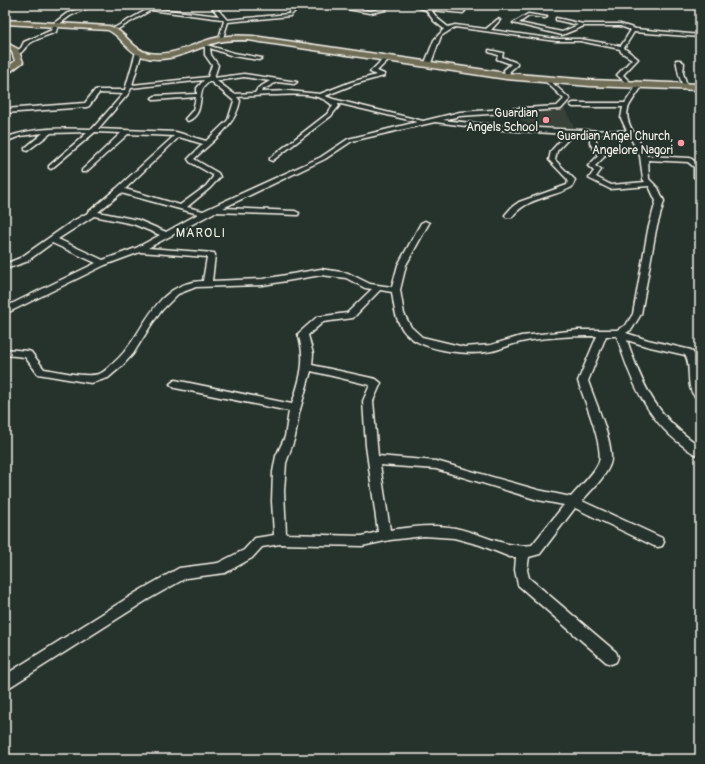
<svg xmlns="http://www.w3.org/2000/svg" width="705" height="764" viewBox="0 0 705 764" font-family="Pangolin,sans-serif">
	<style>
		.built { fill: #394238 }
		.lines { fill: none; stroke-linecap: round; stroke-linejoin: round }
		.minor-casing { stroke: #f4f1e8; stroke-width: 3 }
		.tertiary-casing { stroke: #f4f1e8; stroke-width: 3 }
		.trunk-casing { stroke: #f4f1e8; stroke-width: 3 }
		.minor { fill: #26332d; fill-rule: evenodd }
		.tertiary { fill: #26332d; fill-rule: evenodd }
		.trunk { fill: #716e59; fill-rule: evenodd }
		.poi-dot { fill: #ff9aa2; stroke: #26332d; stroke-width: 1.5 }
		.labels { text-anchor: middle; stroke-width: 4; stroke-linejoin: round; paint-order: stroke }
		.far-poi-label { font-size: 12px; fill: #f4f1e8; stroke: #26332d; text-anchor: end }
		.far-neighbourhood-label { font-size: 13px; letter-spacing: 1px; fill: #f4f1e8; stroke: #26332d }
	</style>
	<rect width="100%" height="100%" fill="#26332d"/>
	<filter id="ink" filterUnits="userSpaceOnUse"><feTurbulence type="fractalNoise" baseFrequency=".025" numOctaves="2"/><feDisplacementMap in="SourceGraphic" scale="8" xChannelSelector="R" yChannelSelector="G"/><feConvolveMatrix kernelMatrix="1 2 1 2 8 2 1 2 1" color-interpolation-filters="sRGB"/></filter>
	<g filter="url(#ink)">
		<path class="built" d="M 564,108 L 575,129 L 530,128 L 514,113 Z"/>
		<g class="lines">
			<g class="minor-casing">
				<g id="minor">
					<path d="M 210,5 L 214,5 L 227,20 L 289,14 L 292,10 L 291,6 L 310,5 L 324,7 L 338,5 L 370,11 L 379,9 L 371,5 L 377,5 L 386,10 L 370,13 L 336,7 L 324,9 L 307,7 L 296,8 L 296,10 L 290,16 L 228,22 L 223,38 L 221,39 L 219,38 L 224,21 L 222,19 L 151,10 L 118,29 L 114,28 L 150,8 L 219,16 Z"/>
					<path d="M 411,5 L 445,9 L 443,6 L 446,5 L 449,9 L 465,11 L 463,13 L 431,10 L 438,19 L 448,27 L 455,25 L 486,29 L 498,19 L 500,20 L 491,30 L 556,39 L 580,39 L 621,46 L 631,30 L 620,26 L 584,26 L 562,35 L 513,23 L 528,14 L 547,17 L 545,18 L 529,16 L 519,23 L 562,32 L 578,25 L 556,20 L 556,18 L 583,24 L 620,24 L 636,29 L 700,35 L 700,37 L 634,32 L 624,48 L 638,59 L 623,75 L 630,82 L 627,84 L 617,75 L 632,59 L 621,52 L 620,49 L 580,41 L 556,41 L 455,27 L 441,36 L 431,63 L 428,65 L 425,63 L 434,40 L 444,29 L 434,21 L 426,10 Z"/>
					<path d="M 54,23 L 58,24 L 56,32 C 49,35 32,40 28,45 C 23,49 23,54 15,54 L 15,52 L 21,48 L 24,42 L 52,30 Z"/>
					<path d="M 203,44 L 234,53 L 262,58 L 259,60 L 233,56 L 210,48 L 211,55 L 218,65 L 214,78 L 244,74 L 297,82 L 294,84 L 277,82 L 262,90 L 261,92 L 289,91 L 320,94 L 351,82 L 376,75 L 370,72 L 384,58 L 388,58 L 388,60 L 377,71 L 384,74 L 384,76 L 355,84 L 325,96 L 333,99 L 423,121 L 460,112 L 557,106 L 564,99 L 544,80 L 543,79 L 546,77 L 570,99 L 561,109 L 460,116 L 443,120 C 504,127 565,130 627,131 L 621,118 L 623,107 L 573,107 L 570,105 L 573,103 L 625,103 L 635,88 L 632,83 L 635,81 L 641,88 C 637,94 632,100 629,106 C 621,124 642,140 647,156 L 690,158 L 700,165 L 700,181 L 694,177 L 694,167 L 688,162 L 648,160 L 649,179 L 658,188 L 664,201 L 656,230 L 641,314 L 632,329 L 626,333 L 648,340 L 691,350 L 698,359 L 700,399 C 683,394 693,366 685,355 L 646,346 L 627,340 C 642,386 658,419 700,446 L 700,456 C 693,454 687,449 682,445 C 646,419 629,377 617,336 L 606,336 L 588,381 C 594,399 616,447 610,464 C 605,478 591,490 582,501 L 662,538 L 664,542 L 662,546 L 658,547 L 654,546 L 575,508 L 540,554 L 529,557 L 527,570 L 529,578 L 616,652 L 618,657 L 616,662 L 611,664 L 606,662 L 518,585 L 515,570 L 516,557 L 510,557 L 480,545 L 454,538 L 424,536 L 390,540 L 362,546 L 280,544 L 262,547 L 252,558 L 225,573 L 186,578 L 147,600 L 5,690 L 5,675 L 137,592 L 179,568 L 218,563 L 244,550 L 255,538 L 274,535 L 272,501 L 273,472 L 276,456 L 285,437 L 289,411 L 175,388 L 170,384 L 175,380 L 292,404 C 300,380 307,359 298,334 L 300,332 L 317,317 L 347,313 L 372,289 L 365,288 L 346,278 L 321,275 L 263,285 L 196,287 L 178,294 L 162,310 L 153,322 L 133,354 L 122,366 L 108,378 L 91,383 L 38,374 L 25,357 L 5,355 L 5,349 L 28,351 L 31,352 L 44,369 C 59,371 85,378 99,374 C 104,372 108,368 111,365 C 145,339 150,283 203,281 L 207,257 L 140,252 L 105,265 L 5,314 L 5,307 L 96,263 L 52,243 L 26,262 L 5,269 L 5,264 L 20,258 L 73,221 L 86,214 L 117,188 L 174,136 L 128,134 L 86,172 L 82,172 L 82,170 L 121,133 L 95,132 L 51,169 L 49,168 L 49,166 L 88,132 L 51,133 L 27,151 L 25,150 L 25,148 L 43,133 L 20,136 L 5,142 L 5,138 C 32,127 63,128 92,129 L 123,94 L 99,93 L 89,106 L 87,107 L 5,113 L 5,109 L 85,103 L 95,90 L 125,90 L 136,52 L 139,50 L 142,52 L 132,85 L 208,77 L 212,65 L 205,55 L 205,47 L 201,45 ZM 244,77 L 270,81 L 258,88 L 255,93 L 234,94 L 217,81 ZM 204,80 L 197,88 L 197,94 L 155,96 L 152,98 L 155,100 L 196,97 L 193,110 L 185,119 L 188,121 C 204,114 198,98 203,88 C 205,85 208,83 210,81 L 234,101 L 228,120 L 206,141 L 176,132 L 98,129 L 129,93 L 131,88 ZM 272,95 C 291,95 319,91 333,106 L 327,114 L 270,158 L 270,160 L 272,161 L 331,116 L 339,106 L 337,103 L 417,122 L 348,139 L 321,157 L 203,211 L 187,207 L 210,188 L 220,177 L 218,173 L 194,159 C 212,141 235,127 240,101 L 237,97 ZM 435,122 L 489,129 L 566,134 L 551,151 L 549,160 L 568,180 L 567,185 L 519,202 L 512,207 L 505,215 L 506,217 L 512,217 C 527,197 552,198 572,187 L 575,180 L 555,160 L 557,151 L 573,134 L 590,134 L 590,143 L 598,156 L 588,166 L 594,171 L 589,178 L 590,179 L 610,189 L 649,186 L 656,201 L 648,230 L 633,314 L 626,325 L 617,330 L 579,330 L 521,336 L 491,345 L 464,347 L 422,337 L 411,327 L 404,314 L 400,290 L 406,265 L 429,223 L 425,221 L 421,223 L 398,265 L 392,287 L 370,284 L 348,273 L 321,269 L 263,279 L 212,281 L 215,255 L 214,253 L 148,248 L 215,212 L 298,215 L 299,213 L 295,211 L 223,208 L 325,159 L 352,141 ZM 596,134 L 629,135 L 640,156 L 643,179 L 645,182 L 611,185 L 596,177 L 601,170 L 595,166 L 605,156 L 596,143 ZM 179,137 L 203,144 L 188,159 L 190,162 L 213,175 L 213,177 L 206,186 L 180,205 L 125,189 ZM 121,193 L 198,214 L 166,232 L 138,220 L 98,212 ZM 94,216 L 133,224 L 160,235 L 136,248 L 103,260 L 58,239 ZM 380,290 L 392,292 C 394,305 395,319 403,330 C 417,351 469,356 492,351 C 502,349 511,344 521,342 C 545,337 572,336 597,336 L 578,381 C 583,397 606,450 598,464 C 592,476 580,486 571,497 L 538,490 L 436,461 L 378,456 L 373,401 L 381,383 L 376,379 L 312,365 L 313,354 L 308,335 L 323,322 L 353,318 ZM 311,371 L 370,385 L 363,401 L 366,446 L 378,532 L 362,536 L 286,534 L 284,491 L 286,463 L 295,437 L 299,413 ZM 380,465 L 436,469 L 538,500 L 564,505 L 532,545 C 505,549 481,533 455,528 C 433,524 412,527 390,530 Z"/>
					<path d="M 489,50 L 503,53 L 502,57 L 517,63 L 517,65 L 510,71 L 509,75 L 505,75 L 504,70 L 511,64 L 497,59 L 498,55 L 489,52 Z"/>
					<path d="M 676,60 L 680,60 L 684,63 L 683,73 L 687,85 L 683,85 C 678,76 678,67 676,60 Z"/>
					<path d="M 5,84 L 10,87 L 7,93 L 5,94 Z"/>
				</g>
			</g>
			<g class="tertiary-casing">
				<path id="tertiary" d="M 87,5 L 94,5 L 70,16 L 58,25 L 53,24 L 66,14 Z"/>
			</g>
			<g class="trunk-casing">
				<g id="trunk">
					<path d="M 5,20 L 109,26 C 125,30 132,50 149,53 C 171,57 190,45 211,39 C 224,35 239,35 253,36 L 506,73 L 590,80 L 700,84 L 700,90 L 590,86 L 506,79 L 248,40 C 238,40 228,40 218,42 C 192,49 168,66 141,56 C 127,51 121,36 108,30 L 5,24 Z"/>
					<path d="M 5,42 L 18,49 L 23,62 L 5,76 L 5,69 L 15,61 L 12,52 L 5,47 Z"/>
				</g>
			</g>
			<use href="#minor" class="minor"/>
			<use href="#tertiary" class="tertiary"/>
			<use href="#trunk" class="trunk"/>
		</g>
	</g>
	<g class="poi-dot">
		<circle cx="546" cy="120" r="4"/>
		<circle cx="681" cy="143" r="4"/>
	</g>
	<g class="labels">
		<g class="far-poi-label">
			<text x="538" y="117">Guardian<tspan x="538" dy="14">Angels School</tspan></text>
			<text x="673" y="140">Guardian Angel Church,<tspan x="673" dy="14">Angelore Nagori</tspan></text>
		</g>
		<g class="far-neighbourhood-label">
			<text x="201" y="237">MAROLI</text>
		</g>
	</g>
	<rect width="705" height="764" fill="none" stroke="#26332d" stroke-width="20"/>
	<rect x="10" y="10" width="685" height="744" fill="none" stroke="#f4f1e8" stroke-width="1.5" filter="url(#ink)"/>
</svg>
